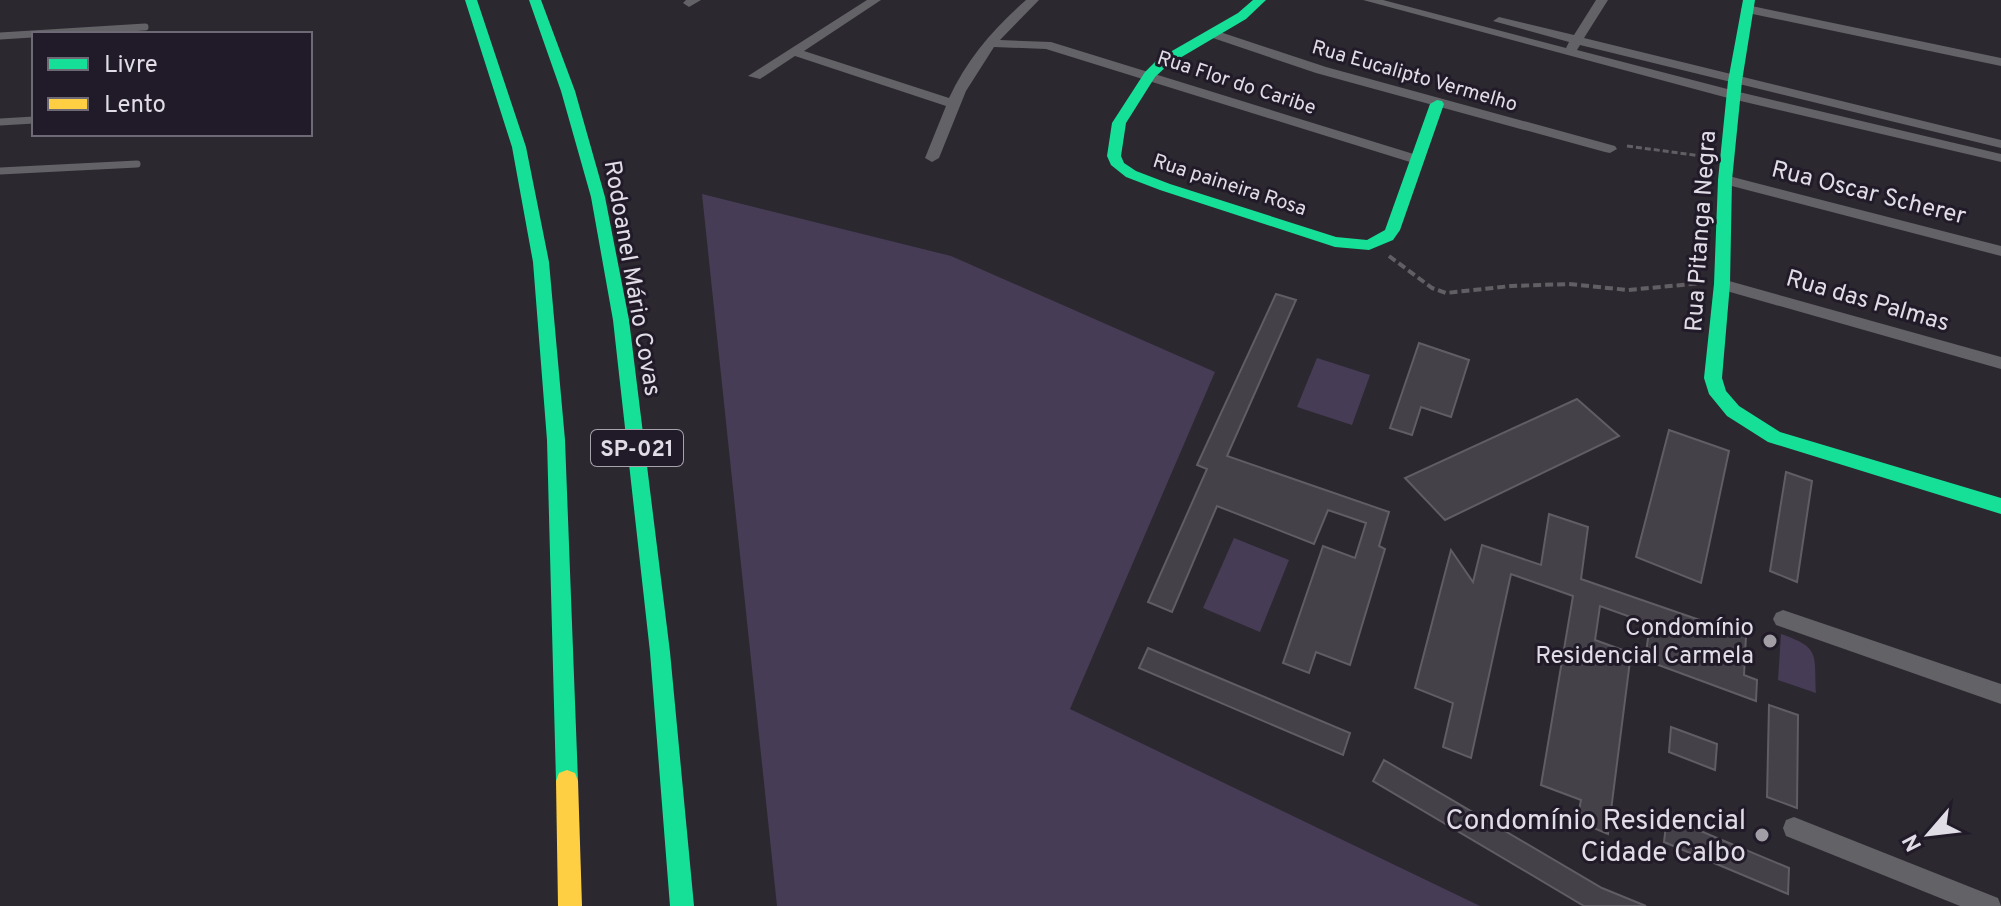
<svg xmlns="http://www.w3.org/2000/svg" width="2001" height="906" viewBox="0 0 2001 906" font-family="Overpass,sans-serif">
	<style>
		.green { fill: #473c55 }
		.building { fill: #444148; stroke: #605d64; stroke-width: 2 }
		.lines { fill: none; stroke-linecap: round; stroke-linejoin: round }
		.path-far1 { stroke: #625f64; stroke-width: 3; stroke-dasharray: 6 3; stroke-linecap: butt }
		.path { stroke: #625f64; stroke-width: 4; stroke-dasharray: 8 4; stroke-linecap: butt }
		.lane { stroke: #636266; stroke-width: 7 }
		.street { fill: #636266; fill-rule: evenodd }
		.fast { fill: #16e098; fill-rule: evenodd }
		.slow { fill: #ffcf43; fill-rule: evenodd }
		.poi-dot { fill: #a19ea6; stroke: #211b29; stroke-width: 3 }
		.labels { text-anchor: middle; stroke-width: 6; stroke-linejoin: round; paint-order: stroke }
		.far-street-label { font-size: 20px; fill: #e0dde6; stroke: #211b29 }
		.shield { fill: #211b29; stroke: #a7a3ad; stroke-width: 2 }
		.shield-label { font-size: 22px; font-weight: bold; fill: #e0dde6 }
		.street-label { font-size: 24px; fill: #e0dde6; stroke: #211b29 }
		.poi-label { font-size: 24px; fill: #e0dde6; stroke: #211b29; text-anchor: end }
		.near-poi-label { font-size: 28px; fill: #e0dde6; stroke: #211b29; text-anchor: end }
	</style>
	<rect width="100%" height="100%" fill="#2c2830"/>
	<g class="green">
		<path d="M 702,194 L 951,256 L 1215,372 L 1070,709 L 1480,906 L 777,906 Z"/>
		<path d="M 1317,358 L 1370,375 L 1352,425 L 1297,407 Z"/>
		<path d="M 1234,538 L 1289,560 L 1260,632 L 1203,608 Z"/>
		<path d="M 1781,634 C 1821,648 1814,654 1816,693 L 1778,680 Z"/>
	</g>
	<g class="building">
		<path d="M 1276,294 L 1296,300 L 1227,456 L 1389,512 L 1379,546 L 1385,549 L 1350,665 L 1316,652 L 1309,673 L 1283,663 L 1323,546 L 1355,558 L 1366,523 L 1328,510 L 1314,544 L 1217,506 L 1172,612 L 1148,602 L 1207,469 L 1197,465 Z"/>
		<path d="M 1419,343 L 1469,360 L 1451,417 L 1421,407 L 1412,435 L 1390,428 Z"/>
		<path d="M 1577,399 L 1619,436 L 1445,520 L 1405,478 Z"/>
		<path d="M 1669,430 L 1729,451 L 1701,583 L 1636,557 Z"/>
		<path d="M 1786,472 L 1812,481 L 1797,582 L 1770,571 Z"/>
		<path d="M 1549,514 L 1588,527 L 1581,579 L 1746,636 L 1744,675 L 1757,680 L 1756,701 L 1645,660 L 1650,624 L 1600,606 L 1595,640 L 1631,653 L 1608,834 L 1577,821 L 1581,800 L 1541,785 L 1573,596 L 1511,574 L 1471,758 L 1443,747 L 1453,703 L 1415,688 L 1451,550 L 1473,582 L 1482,545 L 1541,565 Z"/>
		<path d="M 1148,648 L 1350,733 L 1343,755 L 1139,668 Z"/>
		<path d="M 1769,705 L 1798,715 L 1797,808 L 1767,797 Z"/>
		<path d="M 1671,727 L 1717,744 L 1715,770 L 1669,752 Z"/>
		<path d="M 1384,760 L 1602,888 L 1646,906 L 1584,906 L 1373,781 Z"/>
		<path d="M 1667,817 L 1789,868 L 1788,894 L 1664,842 Z"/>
	</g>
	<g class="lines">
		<path class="path-far1" d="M 1627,146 L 1709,157"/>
		<path class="path" d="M 1389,256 L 1432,288 L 1446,293 L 1511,286 L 1569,284 L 1628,290 L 1703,283"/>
		<g class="lane">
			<path d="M 0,36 L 145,27"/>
			<path d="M 0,122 L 34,120"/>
			<path d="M 0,171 L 137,164"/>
		</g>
		<g class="street">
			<path d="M 686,0 L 701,0 L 689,7 L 683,3 Z"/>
			<path d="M 867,0 L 881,0 L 804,51 L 949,98 C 967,59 994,28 1026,0 L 1039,0 L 1000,40 L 1051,42 L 1420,156 L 1422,159 L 1415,163 L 1410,162 L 1046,49 L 994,47 L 966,91 L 939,158 L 932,162 L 925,158 L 946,106 L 795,56 L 760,79 L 748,76 Z"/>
			<path d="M 1363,0 L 1383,0 L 1566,48 L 1569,42 L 1493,21 L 1499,17 L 1574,35 L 1596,0 L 1608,0 L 1584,38 L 2001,140 L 2001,148 L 1580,45 L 1577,50 L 1735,91 L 2001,154 L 2001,162 L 1728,98 Z"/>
			<path d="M 1747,5 L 2001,58 L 2001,66 L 1743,12 L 1741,9 Z"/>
			<path d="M 1211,29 L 1326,67 L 1615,146 L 1617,149 L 1610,153 L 1605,152 L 1316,73 L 1207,36 L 1205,33 Z"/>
			<path d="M 1725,175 L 2001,246 L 2001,256 L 1720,183 L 1720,177 Z"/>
			<path d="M 1722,279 L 2001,357 L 2001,369 L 1716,288 L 1714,284 Z"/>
			<path d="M 1783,610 L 2001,684 L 2001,704 L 1776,625 L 1773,619 L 1776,613 Z"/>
			<path d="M 1794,817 L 1998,898 L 2001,906 L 1960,906 L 1786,836 L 1783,828 L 1786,820 Z"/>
		</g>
		<g class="fast">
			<path d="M 465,0 L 477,0 L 526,147 L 549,262 L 565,440 L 578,781 L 575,789 L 567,792 L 559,789 L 556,781 L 547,440 L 533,262 L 512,147 Z"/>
			<path d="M 529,0 L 541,0 L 575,91 L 605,197 L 629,320 L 670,652 L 694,906 L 670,906 L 650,652 L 613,320 L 591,197 L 561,91 Z"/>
			<path d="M 1253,0 L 1266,0 L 1246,19 L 1168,65 L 1155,77 L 1126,123 L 1121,156 L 1124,163 L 1136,171 L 1170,184 L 1336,237 L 1367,240 L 1385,230 L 1430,104 L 1437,100 L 1442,101 L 1444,104 L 1400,230 L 1393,240 L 1369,250 L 1335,247 L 1160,190 L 1126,177 L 1111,165 L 1107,156 L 1112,123 L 1145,72 L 1158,59 L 1238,13 Z"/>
			<path d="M 1743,0 L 1755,0 L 1742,81 L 1732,180 L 1730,284 L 1722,378 L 1726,391 L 1739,406 L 1780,432 L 2001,498 L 2001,514 L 1768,442 L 1727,416 L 1709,394 L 1704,378 L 1714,284 L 1718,180 L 1728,81 Z"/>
		</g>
		<path class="slow" d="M 567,770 L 575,773 L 578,781 L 582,906 L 558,906 L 556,781 L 559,773 Z"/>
	</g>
	<g class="poi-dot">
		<circle cx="1770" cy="641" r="8"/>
		<circle cx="1762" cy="835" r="8"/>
	</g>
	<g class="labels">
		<g class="far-street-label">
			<text transform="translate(1415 75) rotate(16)" y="7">Rua Eucalipto Vermelho</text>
			<text transform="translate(1237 82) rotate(18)" y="7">Rua Flor do Caribe</text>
			<text transform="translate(1230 184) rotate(18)" y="7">Rua paineira Rosa</text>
		</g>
		<rect class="shield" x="591" y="430" width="92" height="36" rx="6"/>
		<g class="shield-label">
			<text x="637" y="456">SP-021</text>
		</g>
		<g class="street-label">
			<text transform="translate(1869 192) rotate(14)" y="8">Rua Oscar Scherer</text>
			<text transform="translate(1700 231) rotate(-86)" y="8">Rua Pitanga Negra</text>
			<text transform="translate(633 278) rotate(80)" y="8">Rodoanel Mário Covas</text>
			<text transform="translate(1868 300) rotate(16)" y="8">Rua das Palmas</text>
		</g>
		<g class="poi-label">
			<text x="1754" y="635">Condomínio<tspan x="1754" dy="28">Residencial Carmela</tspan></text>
		</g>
		<g class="near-poi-label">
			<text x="1746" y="829">Condomínio Residencial<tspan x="1746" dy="32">Cidade Calbo</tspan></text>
		</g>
	</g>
	<rect x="32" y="32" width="280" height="104" fill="#211b29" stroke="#6d6975" stroke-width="2"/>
	<rect x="48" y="58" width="40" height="12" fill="#16e098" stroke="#6d6975" stroke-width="2"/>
	<text x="104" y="72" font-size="24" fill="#e0dde6">Livre</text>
	<rect x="48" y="98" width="40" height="12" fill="#ffcf43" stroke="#6d6975" stroke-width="2"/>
	<text x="104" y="112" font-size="24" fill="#e0dde6">Lento</text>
	<g transform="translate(1929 834) rotate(242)" stroke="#211b29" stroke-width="6" paint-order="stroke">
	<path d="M0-6L14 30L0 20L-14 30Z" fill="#e0dde6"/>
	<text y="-12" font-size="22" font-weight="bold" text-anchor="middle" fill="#e0dde6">N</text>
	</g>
</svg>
